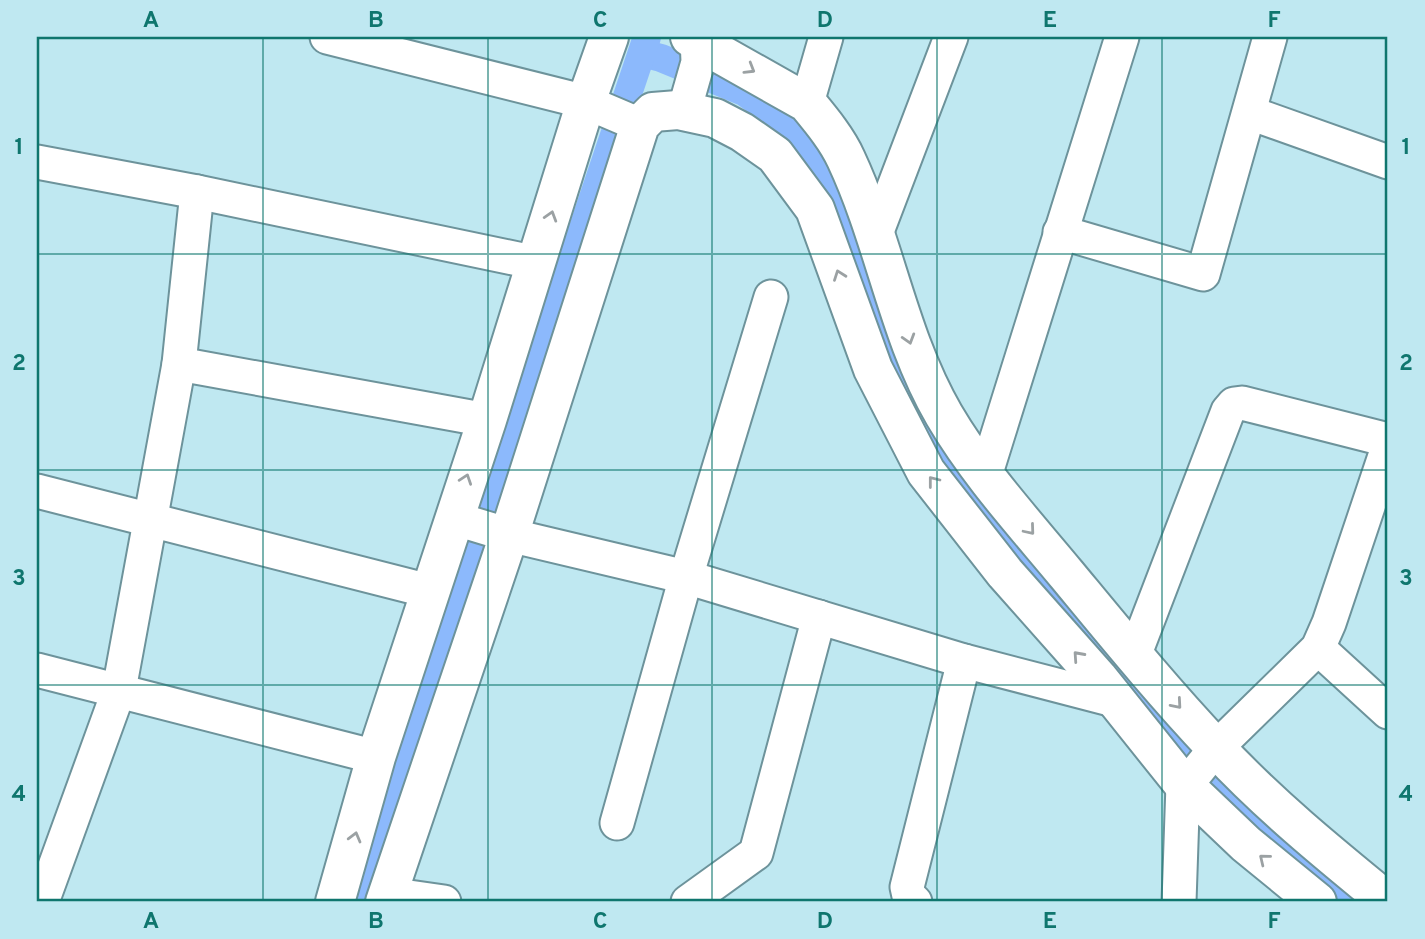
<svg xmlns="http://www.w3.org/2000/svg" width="1425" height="939" viewBox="0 0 1425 939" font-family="Overpass,sans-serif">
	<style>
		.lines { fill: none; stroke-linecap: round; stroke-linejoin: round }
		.canal { stroke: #8cb9fc; stroke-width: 28 }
		.minor-casing { stroke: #6d939b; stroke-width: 37 }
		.major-casing { stroke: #6d939b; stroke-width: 42 }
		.minor { stroke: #fff; stroke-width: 33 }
		.major { stroke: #fff; stroke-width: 38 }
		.oneway { stroke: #9ba1a3 }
		.grid { fill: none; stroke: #0f766e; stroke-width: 2; stroke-opacity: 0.55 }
		.neatline { fill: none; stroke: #0f766e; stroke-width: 2.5 }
		.grid-label { font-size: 23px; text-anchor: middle; font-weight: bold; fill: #0f766e }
	</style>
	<rect width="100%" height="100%" fill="#bfe8f1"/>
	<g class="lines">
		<g class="canal">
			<path d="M 642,53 L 661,58 L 744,92 L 802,134 L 841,207 L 894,365 L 928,441 L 988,516 L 1188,753 L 1261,829 L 1347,902"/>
			<path d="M 357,902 L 647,37"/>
		</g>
		<g class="minor-casing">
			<g id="minor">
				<path d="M 327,37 L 586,102 L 640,125"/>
				<path d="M 807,103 L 826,37"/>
				<path d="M 684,111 L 698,62 L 697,37"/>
				<path d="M 1250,113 L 1388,162"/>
				<path d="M 37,162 L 197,192 L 537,263"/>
				<path d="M 1060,232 L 1203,274 L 1270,37"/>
				<path d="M 876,234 L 951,37"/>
				<path d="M 179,364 L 487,420"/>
				<path d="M 985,476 L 1122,37"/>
				<path d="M 37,491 L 429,591"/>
				<path d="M 453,518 L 509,535 L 686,577 L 964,661 L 1114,700"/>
				<path d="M 1318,648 L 1388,712"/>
				<path d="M 1134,656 L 1228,411 L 1234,404 L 1242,403 L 1388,440"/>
				<path d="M 37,670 L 376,757"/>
				<path d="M 617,823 L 686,577 L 771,297"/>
				<path d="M 388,894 L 444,902"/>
				<path d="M 42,902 L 119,690 L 179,364 L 197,192"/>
				<path d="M 688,902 L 756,853 L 819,617"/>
				<path d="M 915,902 L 909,896 L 907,887 L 964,661"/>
				<path d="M 1179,902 L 1183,784 L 1194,775 L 1216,748 L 1318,648 L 1329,623 L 1388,447"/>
			</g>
		</g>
		<g class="major-casing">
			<g id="major">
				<path d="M 690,37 L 807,103 C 821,120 837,139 846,159 C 885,242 898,336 944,415 C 978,473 1024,523 1067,575 C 1115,633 1163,692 1215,747 C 1268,804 1328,853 1388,902"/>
				<path d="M 335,902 L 376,757 L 487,420 L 586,102 L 609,37"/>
				<path d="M 385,902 L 509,535 L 640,125 L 653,112 L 678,110 L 715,118 L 742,132 L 775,155 L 815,209 L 873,369 L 926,472 L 1005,573 L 1099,679 L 1183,784 L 1246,844 L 1317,902"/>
			</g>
		</g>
		<use href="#minor" class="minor"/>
		<use href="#major" class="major"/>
	</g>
	<defs><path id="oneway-chevron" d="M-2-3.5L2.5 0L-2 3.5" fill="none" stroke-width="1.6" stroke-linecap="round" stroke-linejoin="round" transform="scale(1.75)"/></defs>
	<g class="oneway">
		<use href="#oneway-chevron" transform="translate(750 69) rotate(31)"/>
		<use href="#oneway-chevron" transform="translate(551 216) rotate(-73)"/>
		<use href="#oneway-chevron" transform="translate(839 275) rotate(-110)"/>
		<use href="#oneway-chevron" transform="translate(909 339) rotate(73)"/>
		<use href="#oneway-chevron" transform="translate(466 479) rotate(-71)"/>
		<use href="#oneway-chevron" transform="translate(933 481) rotate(-128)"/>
		<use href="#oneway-chevron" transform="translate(1030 530) rotate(50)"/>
		<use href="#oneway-chevron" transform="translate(1078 656) rotate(-132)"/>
		<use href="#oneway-chevron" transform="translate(1177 704) rotate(49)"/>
		<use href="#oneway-chevron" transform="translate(355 837) rotate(-75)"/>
		<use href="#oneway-chevron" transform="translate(1264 859) rotate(-141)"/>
	</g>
	<path class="grid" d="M 263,37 L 263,902M 488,37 L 488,902M 712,37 L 712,902M 937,37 L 937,902M 1162,37 L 1162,902M 37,254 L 1388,254M 37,470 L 1388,470M 37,685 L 1388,685"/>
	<rect width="1425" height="939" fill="none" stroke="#bfe8f1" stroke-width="77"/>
	<rect x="38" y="38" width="1348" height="862" class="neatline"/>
	<g class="grid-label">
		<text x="151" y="27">A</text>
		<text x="376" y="27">B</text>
		<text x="600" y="27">C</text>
		<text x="825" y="27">D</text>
		<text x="1050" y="27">E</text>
		<text x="1274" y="27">F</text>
		<text x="19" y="154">1</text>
		<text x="1406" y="154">1</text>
		<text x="19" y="370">2</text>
		<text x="1406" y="370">2</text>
		<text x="19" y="585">3</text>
		<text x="1406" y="585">3</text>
		<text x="19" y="801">4</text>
		<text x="1406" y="801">4</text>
		<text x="151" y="928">A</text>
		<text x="376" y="928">B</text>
		<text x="600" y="928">C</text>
		<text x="825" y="928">D</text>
		<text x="1050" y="928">E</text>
		<text x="1274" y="928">F</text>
	</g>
</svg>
